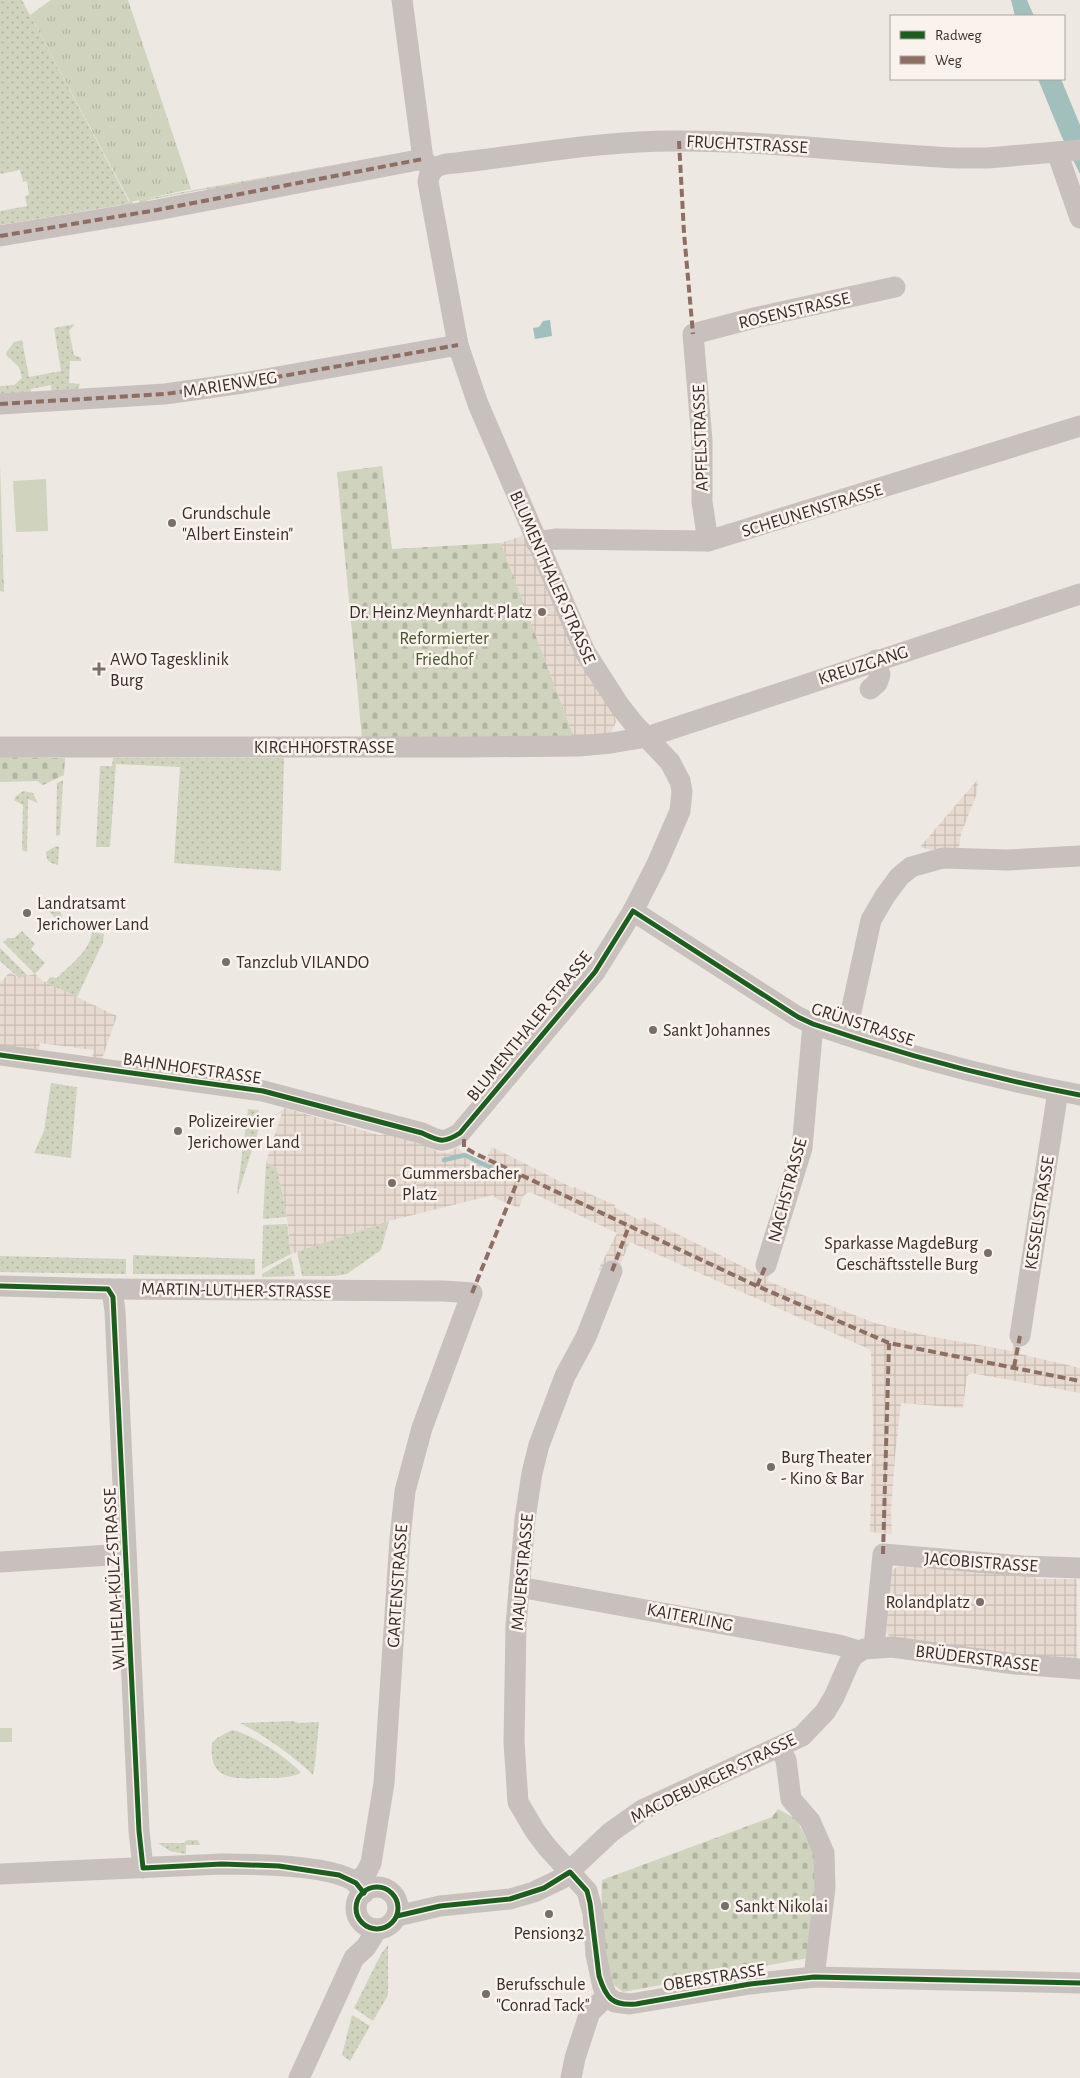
<svg xmlns="http://www.w3.org/2000/svg" width="1080" height="2078" viewBox="0 0 1080 2078" font-family="'Alegreya Sans',sans-serif">
	<style>
		.grass { fill: url(#grass-dots) }
		.cemetery { fill: url(#cemetery-stones) }
		.park { fill: url(#park-tufts) }
		.pitch { fill: #d0d3be }
		.plaza { fill: url(#plaza-grid) }
		.water { fill: #a0bfbd }
		.lines { fill: none; stroke-linecap: round; stroke-linejoin: round }
		.stream { stroke: #a0bfbd; stroke-width: 4.5 }
		.minor { stroke: #c7c0bc; stroke-width: 21 }
		.quiet { stroke: #8d6e63; stroke-width: 4; stroke-dasharray: 8 4; stroke-linecap: butt }
		.cycleway-casing { stroke: #faf2ec; stroke-width: 8 }
		.cycleway { stroke: #1b5e20; stroke-width: 5 }
		.poi-dot { fill: #786f6b; stroke: #faf2ec; stroke-width: 2 }
		.labels { text-anchor: middle; stroke-width: 5; stroke-linejoin: round; paint-order: stroke }
		.street-label { font-size: 18px; fill: #382e2a; stroke: #faf2ec }
		.poi-label { font-size: 18px; fill: #382e2a; stroke: #faf2ec; text-anchor: start }
		.park-label { font-size: 18px; fill: #4a562f; stroke: #faf2ec }
	</style>
	<defs>
		<pattern id="grass-dots" width="8" height="8" patternUnits="userSpaceOnUse" patternTransform="scale(1.25)"><rect width="8" height="8" fill="#d0d3be"/><path d="M2 2h.1M6 6h.1" fill="none" stroke="#b3b5a3" stroke-width="1.8" stroke-linecap="round"/></pattern>
		<pattern id="cemetery-stones" width="16" height="16" patternUnits="userSpaceOnUse" patternTransform="scale(1.25)"><rect width="16" height="16" fill="#d0d3be"/><path d="M2 7V4a2 2 0 0 1 4 0v3zM10 15v-3a2 2 0 0 1 4 0v3z" fill="#b3b5a3"/></pattern>
		<pattern id="park-tufts" width="24" height="20" patternUnits="userSpaceOnUse" patternTransform="scale(1.25)"><rect width="24" height="20" fill="#d0d3be"/><path d="M3 7l-1-3M5 7V3M7 7l1-3M15 17l-1-3M17 17v-4M19 17l1-3" fill="none" stroke="#b3b5a3"/></pattern>
		<pattern id="plaza-grid" width="8" height="8" patternUnits="userSpaceOnUse" patternTransform="scale(1.25)"><rect width="8" height="8" fill="#e7dbd1"/><path d="M0 4h8M4 0v8" fill="none" stroke="#c7bcb4"/></pattern>
	</defs>
	<rect width="100%" height="100%" fill="#eee8e3"/>
	<g class="grass">
		<path d="M 0,0 L 22,0 L 129,202 L 132,201 L 133,208 L 128,208 L 121,205 L 0,225 L 0,211 L 27,206 L 25,196 L 29,195 L 27,181 L 23,182 L 20,170 L 0,174 Z"/>
		<path d="M 399,153 L 211,193 L 207,189 L 148,200 L 140,206 L 139,200 Z"/>
		<path d="M 75,324 L 69,331 L 74,355 L 81,358 L 81,361 L 70,361 L 69,383 L 80,384 L 75,395 L 52,396 L 51,385 L 31,389 L 31,397 L 0,399 L 0,386 L 14,385 L 22,378 L 19,367 L 6,355 L 6,353 L 14,342 L 22,340 L 29,377 L 61,371 L 54,328 Z"/>
		<path d="M 113,758 L 284,758 L 281,871 L 174,863 L 180,767 L 116,764 L 110,847 L 96,847 L 100,766 L 112,766 Z"/>
		<path d="M 63,780 L 60,835 L 56,836 L 57,783 Z"/>
		<path d="M 23,791 L 33,793 L 38,803 L 28,799 L 27,852 L 22,850 L 23,805 L 14,800 L 15,797 Z"/>
		<path d="M 56,846 L 59,847 L 58,865 C 50,863 46,861 46,852 Z"/>
		<path d="M 58,900 L 62,917 L 58,921 L 46,908 Z"/>
		<path d="M 22,931 L 35,944 L 31,949 L 45,963 L 35,974 L 3,942 L 8,938 L 14,938 Z"/>
		<path d="M 92,932 L 104,934 L 103,942 L 77,997 L 46,983 L 50,977 L 57,978 C 70,965 90,951 92,932 Z"/>
		<path d="M 0,948 L 29,977 L 19,978 L 0,961 Z"/>
		<path d="M 51,1083 L 77,1087 L 71,1158 L 34,1153 L 44,1131 Z"/>
		<path d="M 248,1109 L 259,1110 L 254,1131 L 260,1125 L 238,1194 L 237,1193 Z"/>
		<path d="M 266,1162 L 277,1168 L 287,1217 L 263,1219 Z"/>
		<path d="M 389,1221 L 381,1250 L 347,1274 L 335,1276 L 302,1276 L 297,1251 Z"/>
		<path d="M 287,1224 L 291,1254 L 262,1269 L 263,1225 Z"/>
		<path d="M 133,1255 L 255,1259 L 255,1275 L 133,1274 Z"/>
		<path d="M 0,1256 L 126,1259 L 126,1274 L 0,1272 Z"/>
		<path d="M 291,1257 L 295,1276 L 262,1277 L 262,1274 Z"/>
		<path d="M 293,1721 L 299,1723 L 319,1722 L 315,1764 L 313,1775 C 299,1760 258,1731 240,1723 Z"/>
		<path d="M 232,1730 C 249,1733 290,1759 301,1773 C 290,1778 274,1778 262,1778 C 234,1779 208,1781 212,1743 L 217,1738 Z"/>
		<path d="M 187,1840 L 198,1840 L 200,1845 L 186,1845 L 186,1854 L 170,1851 L 158,1843 L 184,1843 Z"/>
		<path d="M 388,1945 L 388,1995 L 373,2021 L 354,2008 L 381,1954 Z"/>
		<path d="M 352,2015 L 370,2026 L 350,2061 L 342,2055 Z"/>
	</g>
	<g class="cemetery">
		<path d="M 382,466 L 392,549 L 501,543 L 574,737 L 362,739 L 337,472 Z"/>
		<path d="M 0,757 L 65,758 L 64,775 L 43,785 L 37,781 L 0,782 Z"/>
		<path d="M 778,1809 L 796,1819 L 814,1854 L 816,1888 L 808,1958 L 623,1992 L 611,1983 C 605,1948 600,1915 602,1880 L 772,1817 Z"/>
	</g>
	<g class="park">
		<path d="M 51,0 L 128,0 L 191,189 L 130,202 L 30,15 Z"/>
		<path d="M 0,464 L 4,592 L 0,591 Z"/>
	</g>
	<g class="pitch">
		<path d="M 46,479 L 48,531 L 16,532 L 13,481 Z"/>
		<rect x="0" y="1728" width="12" height="14"/>
	</g>
	<g class="plaza">
		<path d="M 524,535 L 614,713 L 616,722 L 610,735 L 574,737 L 501,543 Z"/>
		<path d="M 978,779 L 977,793 L 961,834 L 959,849 L 944,854 L 920,847 Z"/>
		<path d="M 10,972 L 19,978 L 35,974 L 43,981 L 117,1016 L 101,1062 L 92,1061 L 93,1050 L 40,1043 L 38,1054 L 0,1046 L 0,983 Z"/>
		<path d="M 285,1108 L 379,1135 L 389,1134 L 412,1139 L 438,1152 L 448,1153 L 458,1147 L 462,1152 L 484,1163 L 492,1147 L 573,1188 L 574,1187 L 615,1205 L 614,1207 L 627,1214 L 641,1221 L 643,1217 L 756,1273 L 760,1263 L 772,1267 L 767,1281 L 875,1323 L 923,1335 L 1012,1351 L 1015,1335 L 1023,1336 L 1020,1354 L 1080,1368 L 1080,1393 L 971,1373 L 967,1376 L 963,1408 L 901,1403 L 895,1456 L 891,1511 L 892,1534 L 870,1532 L 873,1426 L 871,1352 L 869,1349 L 630,1242 L 614,1279 L 598,1270 L 617,1233 L 530,1192 L 524,1195 L 519,1208 L 497,1199 L 493,1195 L 389,1221 L 291,1254 L 287,1217 L 277,1168 L 266,1162 L 282,1113 L 275,1115 Z"/>
		<path d="M 898,1566 L 1032,1575 L 1036,1579 L 1077,1579 L 1077,1663 L 891,1638 L 886,1632 L 889,1573 Z"/>
	</g>
	<g class="water">
		<path d="M 1011,0 L 1027,0 L 1034,16 L 1015,16 Z"/>
		<path d="M 1038,79 L 1061,79 L 1080,125 L 1080,174 L 1061,135 Z"/>
		<path d="M 550,320 L 552,336 L 535,339 L 533,328 L 539,327 L 543,321 Z"/>
	</g>
	<g class="lines">
		<path class="stream" d="M 444,1160 L 465,1155 L 505,1175"/>
		<g class="minor">
			<path d="M 402,0 L 423,159 L 432,170"/>
			<path d="M 1057,152 L 1080,218"/>
			<path d="M 0,236 L 157,210 L 423,159"/>
			<path d="M 0,404 L 165,394 L 243,383 L 458,345"/>
			<path d="M 708,541 L 702,502 L 702,441 L 693,334 L 754,318 L 895,287"/>
			<path d="M 536,542 L 555,539 L 708,541 L 1080,426"/>
			<path d="M 870,689 L 877,683 L 880,675 L 876,660"/>
			<path d="M 0,747 L 466,747 L 579,746 L 611,743 L 647,737 L 1080,594"/>
			<path d="M 633,911 L 798,1017 L 813,1024 C 900,1054 990,1078 1080,1095"/>
			<path d="M 846,1035 L 871,920 L 885,896 L 899,877 L 911,867 L 943,858 L 1008,860 L 1080,856"/>
			<path d="M 0,1055 L 263,1091 L 422,1133 C 439,1141 443,1144 460,1133 L 595,972 L 633,911 L 657,864 L 680,811 L 682,791 L 680,781 L 670,762 L 634,724 L 619,705 L 585,652 L 478,404 L 458,345 L 428,182 C 429,171 435,166 446,164 C 524,156 602,140 680,141 C 773,141 865,154 957,158 L 988,158 L 1080,150"/>
			<path d="M 766,1265 L 802,1148 L 813,1024"/>
			<path d="M 612,1271 L 586,1337 L 565,1376 L 539,1445 L 532,1473 L 525,1519 L 516,1626 L 514,1742 L 518,1802 L 535,1831 L 547,1847 L 587,1891 L 593,1913 L 596,1955 L 603,1987 L 607,1996 L 615,2002 L 630,2004 L 750,1984 L 814,1977 L 1080,1983"/>
			<path d="M 0,1286 L 108,1289 L 444,1291 L 472,1293 L 422,1428 L 405,1491 L 400,1538 L 384,1783 L 371,1863 L 366,1873 L 356,1883"/>
			<path d="M 108,1289 L 113,1297 L 115,1311 L 139,1831 L 143,1868"/>
			<path d="M 1020,1336 L 1058,1091"/>
			<path d="M 0,1562 L 126,1554"/>
			<path d="M 519,1587 L 839,1645 L 859,1651"/>
			<path d="M 874,1647 L 883,1554 L 1023,1566 L 1080,1568"/>
			<path d="M 779,1747 L 786,1760 L 791,1799 L 810,1821 L 824,1853 L 825,1888 L 814,1977"/>
			<path d="M 0,1874 L 222,1864 C 253,1864 329,1865 354,1881 C 358,1884 361,1889 364,1893"/>
			<circle cx="377" cy="1908" r="21"/>
			<path d="M 397,1916 L 440,1906 L 510,1899 L 534,1892 L 561,1879 L 611,1832 L 642,1810 L 802,1736 L 825,1712 L 834,1697 L 849,1663 L 853,1656 L 864,1649 L 892,1647 L 1015,1664 L 1080,1669"/>
			<path d="M 299,2078 L 354,1958 L 366,1947 L 377,1929"/>
			<path d="M 571,2078 L 575,2058 L 590,2012 L 607,1996"/>
		</g>
		<g class="quiet">
			<path d="M 679,141 L 684,233 L 693,334"/>
			<path d="M 0,236 L 157,210 L 423,159"/>
			<path d="M 0,404 L 165,394 L 243,383 L 458,345"/>
			<path d="M 464,1139 L 464,1147 L 474,1153 L 757,1286 L 889,1343 L 1080,1381"/>
			<path d="M 612,1271 L 629,1226"/>
			<path d="M 757,1286 L 766,1265"/>
			<path d="M 472,1293 L 520,1175"/>
			<path d="M 1014,1367 L 1020,1336"/>
			<path d="M 883,1554 L 889,1343"/>
		</g>
		<g class="cycleway-casing">
			<g id="cycleway">
				<path d="M 0,1055 L 263,1091 L 422,1133 C 439,1141 443,1144 460,1133 L 595,972 L 633,911 L 798,1017 L 813,1024 C 900,1054 990,1078 1080,1095"/>
				<path d="M 0,1286 L 108,1289 L 113,1297 L 139,1831 L 143,1868 L 222,1864 L 279,1866 L 339,1875 L 356,1883 L 364,1893"/>
				<circle cx="377" cy="1908" r="21"/>
				<path d="M 397,1916 L 440,1906 L 510,1899 L 544,1888 L 570,1872 L 587,1891 L 590,1903 L 599,1976 C 606,1998 612,2006 636,2004 L 750,1984 L 814,1977 L 1080,1983"/>
			</g>
		</g>
		<use href="#cycleway" class="cycleway"/>
	</g>
	<g class="poi-dot">
		<circle cx="172" cy="523" r="5"/>
		<circle cx="542" cy="612" r="5"/>
		<path d="M96.5 661.5h5v5h5v5h-5v5h-5v-5h-5v-5h5z"/>
		<circle cx="27" cy="913" r="5"/>
		<circle cx="226" cy="962" r="5"/>
		<circle cx="653" cy="1030" r="5"/>
		<circle cx="178" cy="1131" r="5"/>
		<circle cx="392" cy="1183" r="5"/>
		<circle cx="988" cy="1253" r="5"/>
		<circle cx="771" cy="1467" r="5"/>
		<circle cx="980" cy="1602" r="5"/>
		<circle cx="725" cy="1906" r="5"/>
		<circle cx="549" cy="1914" r="5"/>
		<circle cx="486" cy="1994" r="5"/>
	</g>
	<g class="labels">
		<g class="street-label">
			<text transform="translate(747 144) rotate(3)" y="6">FRUCHTSTRASSE</text>
			<text transform="translate(794 310) rotate(-13)" y="6">ROSENSTRASSE</text>
			<text transform="translate(230 384) rotate(-9)" y="6">MARIENWEG</text>
			<text transform="translate(700 438) rotate(-92)" y="6">APFELSTRASSE</text>
			<text transform="translate(812 510) rotate(-17)" y="6">SCHEUNENSTRASSE</text>
			<text transform="translate(553 577) rotate(66)" y="6">BLUMENTHALER STRASSE</text>
			<text transform="translate(863 665) rotate(-18)" y="6">KREUZGANG</text>
			<text x="324" y="753">KIRCHHOFSTRASSE</text>
			<text transform="translate(863 1024) rotate(18)" y="6">GRÜNSTRASSE</text>
			<text transform="translate(529 1026) rotate(-51)" y="6">BLUMENTHALER STRASSE</text>
			<text transform="translate(192 1068) rotate(8)" y="6">BAHNHOFSTRASSE</text>
			<text transform="translate(787 1190) rotate(-75)" y="6">NACHSTRASSE</text>
			<text transform="translate(1039 1213) rotate(-81)" y="6">KESSELSTRASSE</text>
			<text transform="translate(236 1290) rotate(1)" y="6">MARTIN-LUTHER-STRASSE</text>
			<text transform="translate(981 1562) rotate(4)" y="6">JACOBISTRASSE</text>
			<text transform="translate(522 1572) rotate(-85)" y="6">MAUERSTRASSE</text>
			<text transform="translate(114 1579) rotate(-93)" y="6">WILHELM-KÜLZ-STRASSE</text>
			<text transform="translate(397 1586) rotate(-86)" y="6">GARTENSTRASSE</text>
			<text transform="translate(690 1617) rotate(11)" y="6">KAITERLING</text>
			<text transform="translate(977 1658) rotate(7)" y="6">BRÜDERSTRASSE</text>
			<text transform="translate(713 1778) rotate(-26)" y="6">MAGDEBURGER STRASSE</text>
			<text transform="translate(714 1977) rotate(-9)" y="6">OBERSTRASSE</text>
		</g>
		<g class="poi-label">
			<text x="182" y="519">Grundschule<tspan x="182" dy="21">"Albert Einstein"</tspan></text>
			<text x="532" y="618" text-anchor="end">Dr. Heinz Meynhardt Platz</text>
			<text x="110" y="665">AWO Tagesklinik<tspan x="110" dy="21">Burg</tspan></text>
			<text x="37" y="909">Landratsamt<tspan x="37" dy="21">Jerichower Land</tspan></text>
			<text x="236" y="968">Tanzclub VILANDO</text>
			<text x="663" y="1036">Sankt Johannes</text>
			<text x="188" y="1127">Polizeirevier<tspan x="188" dy="21">Jerichower Land</tspan></text>
			<text x="402" y="1179">Gummersbacher<tspan x="402" dy="21">Platz</tspan></text>
			<text x="978" y="1249" text-anchor="end">Sparkasse MagdeBurg<tspan x="978" dy="21">Geschäftsstelle Burg</tspan></text>
			<text x="781" y="1463">Burg Theater<tspan x="781" dy="21">- Kino &amp; Bar</tspan></text>
			<text x="970" y="1608" text-anchor="end">Rolandplatz</text>
			<text x="735" y="1912">Sankt Nikolai</text>
			<text x="549" y="1939" text-anchor="middle">Pension32</text>
			<text x="496" y="1990">Berufsschule<tspan x="496" dy="21">"Conrad Tack"</tspan></text>
		</g>
		<g class="park-label">
			<text x="444" y="644">Reformierter<tspan x="444" dy="21">Friedhof</tspan></text>
		</g>
	</g>
	<rect x="890" y="15" width="175" height="65" fill="#faf2ec" stroke="#aca49e"/>
	<rect x="900" y="31" width="25" height="8" fill="#1b5e20" stroke="#aca49e"/>
	<text x="935" y="40" font-size="15" fill="#382e2a">Radweg</text>
	<rect x="900" y="56" width="25" height="8" fill="#8d6e63" stroke="#aca49e"/>
	<text x="935" y="65" font-size="15" fill="#382e2a">Weg</text>
</svg>
